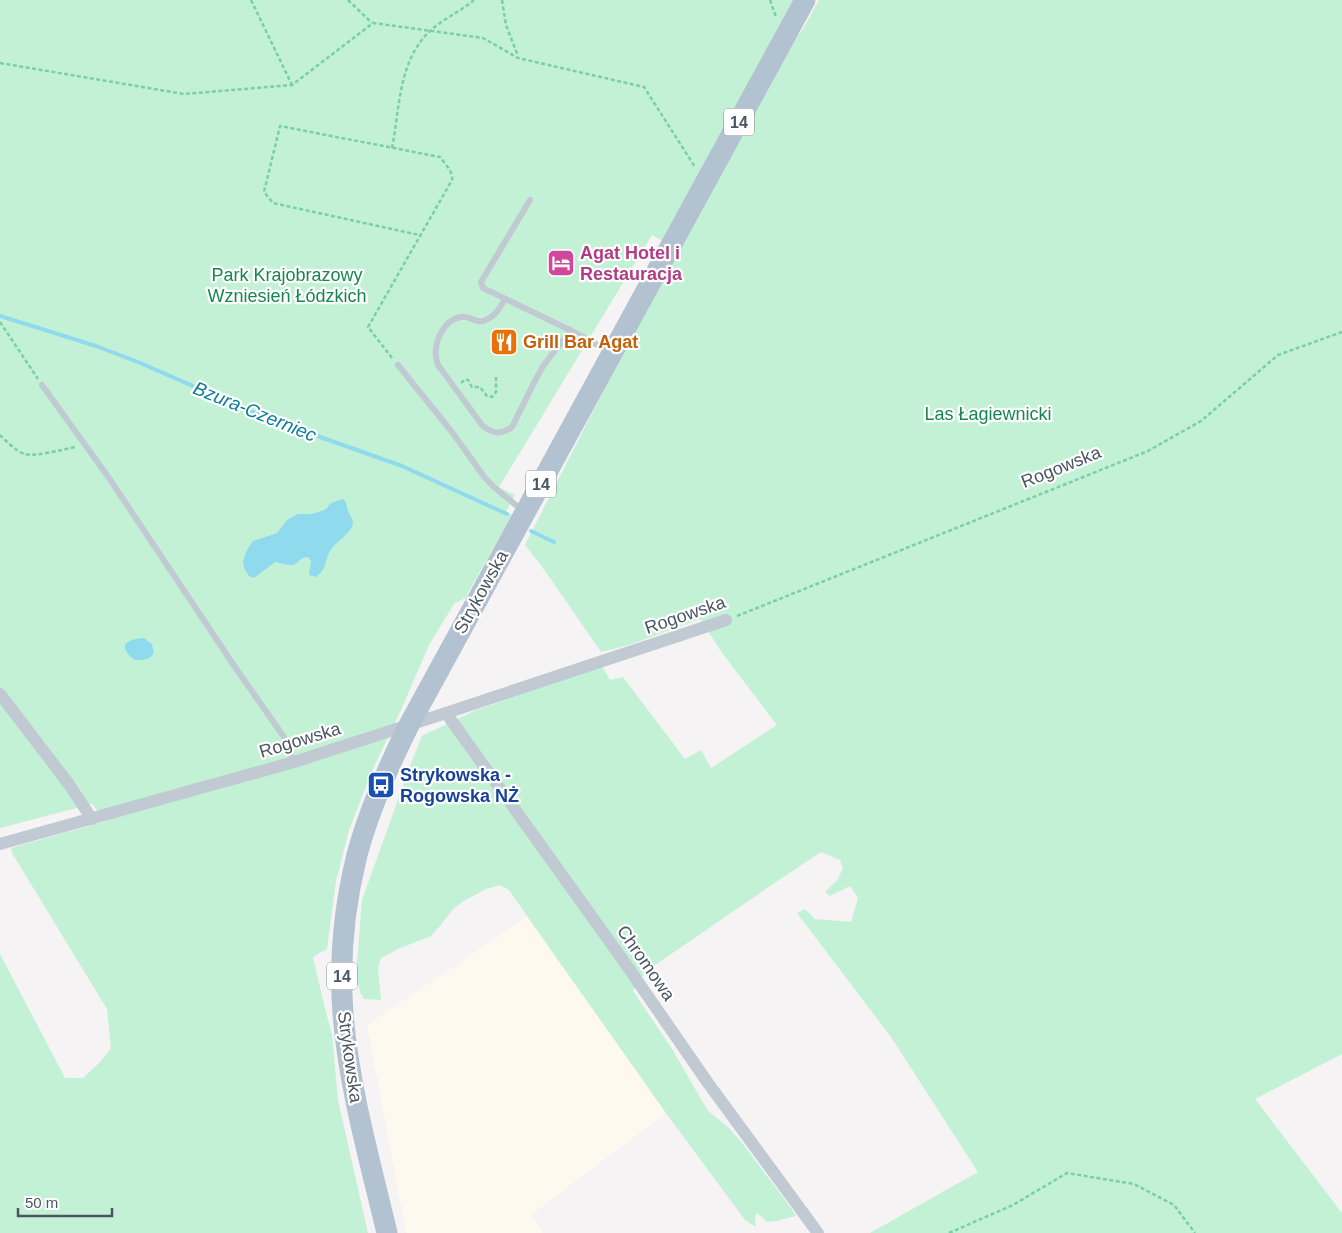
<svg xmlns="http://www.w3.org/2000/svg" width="1342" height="1233" viewBox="0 0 1342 1233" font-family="Arial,sans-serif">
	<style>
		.commercial { fill: #fdf9ef }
		.green { fill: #c3f1d5 }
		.water { fill: #90daee }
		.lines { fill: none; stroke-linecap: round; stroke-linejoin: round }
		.stream { stroke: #90daee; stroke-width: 4 }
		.path { stroke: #7ad0a6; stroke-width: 2.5; stroke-dasharray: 4 2.5; stroke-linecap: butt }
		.lane { stroke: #c1cad2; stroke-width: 6 }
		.street { stroke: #c1cad2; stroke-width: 12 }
		.primary { stroke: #b3c2d1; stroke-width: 21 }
		.labels { text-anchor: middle; stroke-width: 4.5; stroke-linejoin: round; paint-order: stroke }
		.shield { fill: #fff; stroke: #808990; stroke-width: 1 }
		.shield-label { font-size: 16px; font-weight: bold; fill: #4a5661 }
		.hotel-label { font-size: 18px; font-weight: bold; fill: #b23c85; stroke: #fff; text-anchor: start }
		.park-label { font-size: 18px; fill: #17864f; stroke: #fff }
		.food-label { font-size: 18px; font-weight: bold; fill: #c56008; stroke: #fff; text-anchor: start }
		.street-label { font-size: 18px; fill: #4a5661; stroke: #fff }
		.transit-label { font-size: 18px; font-weight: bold; fill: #164399; stroke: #fff; text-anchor: start }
		.water-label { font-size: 19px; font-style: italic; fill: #0c7c9b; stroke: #fff }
	</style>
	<rect width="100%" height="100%" fill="#f5f3f3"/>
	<path class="commercial" d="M 527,917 L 666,1113 L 531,1215 L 543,1233 L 406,1233 L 367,1025 Z"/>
	<path class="green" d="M 0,0 L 793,0 L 771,40 L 800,34 L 819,0 L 1342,0 L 1342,1054 L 1255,1099 L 1342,1213 L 1342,1233 L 870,1233 L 978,1172 L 891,1037 L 797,913 L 805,909 L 815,919 L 851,922 L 858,898 L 850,886 L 830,896 L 825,892 L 838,879 L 843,868 L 840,860 L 821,852 L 773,884 L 645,972 L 633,991 L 672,1049 L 708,1111 L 727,1126 L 742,1143 L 788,1204 L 796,1216 L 776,1221 L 767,1222 L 757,1213 L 755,1217 L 756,1227 L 745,1220 L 666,1113 L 532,923 L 509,890 L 500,885 L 486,889 L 462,902 L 453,909 L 440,926 L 431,936 L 398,949 L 381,958 L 378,969 L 381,1000 L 364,999 L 360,992 L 356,974 L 362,900 L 413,758 L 422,736 L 476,710 L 602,666 L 610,680 L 623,677 L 685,759 L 701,750 L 711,768 L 777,725 L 723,654 L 700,619 L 629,645 L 601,652 L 541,565 L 525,545 L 676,248 L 652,235 L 499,487 L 515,495 L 506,512 L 512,515 L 465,598 L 454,604 L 429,645 L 401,710 L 373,769 L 349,830 L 336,881 L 327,949 L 313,957 L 325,1009 L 332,1034 L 338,1100 L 368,1233 L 0,1233 L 0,954 L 65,1078 L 83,1078 L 99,1063 L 111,1049 L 107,1009 L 12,853 L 11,848 L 106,821 L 92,804 L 0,828 Z"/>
	<g class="water">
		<path d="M 343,499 C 348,504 346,507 349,513 C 350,516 353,519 353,523 C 352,534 333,543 329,553 C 324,564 327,568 316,577 L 309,575 L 311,561 L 308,557 C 300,557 299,563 293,565 C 288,566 281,563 275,562 L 254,578 L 249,576 L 244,568 L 243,561 L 247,550 L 253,541 L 277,533 L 287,520 L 298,514 L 311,514 L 319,512 L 326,509 L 331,503 Z"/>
		<path d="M 144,638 L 152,644 C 153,650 156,654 149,658 C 146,659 141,661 137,660 C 134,660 132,658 130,656 C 117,642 132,639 144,638 Z"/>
	</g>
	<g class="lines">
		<g class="stream">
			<path d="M 0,316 L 96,346 L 138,362 L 264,417 L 402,466 L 507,514"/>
			<path d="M 531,531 L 554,542"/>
		</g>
		<g class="path">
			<path d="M 251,0 L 292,85"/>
			<path d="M 348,0 L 372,23"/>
			<path d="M 502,0 L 506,25 L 518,56"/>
			<path d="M 770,0 L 776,17"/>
			<path d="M 0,63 L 184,94 L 292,85 L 373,23 L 483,38 L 518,58 L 644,87 L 695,167"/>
			<path d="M 392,148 C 400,108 398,61 430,31 C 443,19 461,11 474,0"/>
			<path d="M 0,322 L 38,379"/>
			<path d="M 392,358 L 368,327 L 452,180 C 453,171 445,164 440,157 L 280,126 L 264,192 L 273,203 L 419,235"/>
			<path d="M 461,383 L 466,379 L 468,380 L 472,387 L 480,387 L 487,396 L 492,397 L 496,392 L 496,376"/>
			<path d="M 0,435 C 6,441 17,452 25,454 C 36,457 64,449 76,447"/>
			<path d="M 737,616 L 1148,451 L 1201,421 L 1278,355 L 1342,332"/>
			<path d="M 949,1233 L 1013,1205 L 1067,1173 L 1134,1184 L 1174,1205 L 1195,1233"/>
		</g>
		<g class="lane">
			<path d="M 530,200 L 481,282 L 483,288 L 570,330 L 609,351"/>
			<path d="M 505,299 C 500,308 494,318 483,321 C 474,323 470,315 461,317 C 442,320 431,347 438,365 L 482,425 C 493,434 500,435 512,427 C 522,408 531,387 542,368 C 551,354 562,344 570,330"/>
			<path d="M 398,365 L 452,432 L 485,478 L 495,488 L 522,510"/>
			<path d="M 42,385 L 109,478 L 237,670 L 284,737 L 294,762"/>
		</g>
		<g class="street">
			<path d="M 0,694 L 68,783 L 92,819"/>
			<path d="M 446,713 L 625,963 L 708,1083 L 818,1233"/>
			<path d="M 0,844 L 294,762 L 446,713 L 726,620"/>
		</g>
		<path class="primary" d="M 387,1233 C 370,1161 349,1088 343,1014 C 339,961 344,907 357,855 C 369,810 388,767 409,725 L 805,0"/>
	</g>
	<defs>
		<g id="hotel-square" transform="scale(1.4375)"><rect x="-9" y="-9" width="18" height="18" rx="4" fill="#d1479c" stroke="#fff"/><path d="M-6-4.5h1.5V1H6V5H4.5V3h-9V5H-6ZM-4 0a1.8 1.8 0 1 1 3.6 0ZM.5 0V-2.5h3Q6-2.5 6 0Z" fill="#fff"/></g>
		<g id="restaurant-square" transform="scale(1.4375)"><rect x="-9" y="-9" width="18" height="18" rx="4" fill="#e8710a" stroke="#fff"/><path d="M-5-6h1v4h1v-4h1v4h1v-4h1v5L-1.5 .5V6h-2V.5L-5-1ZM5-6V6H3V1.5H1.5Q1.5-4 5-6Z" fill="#fff"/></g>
		<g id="bus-square" transform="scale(1.4375)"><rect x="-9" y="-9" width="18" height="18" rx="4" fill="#1a4fb4" stroke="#fff"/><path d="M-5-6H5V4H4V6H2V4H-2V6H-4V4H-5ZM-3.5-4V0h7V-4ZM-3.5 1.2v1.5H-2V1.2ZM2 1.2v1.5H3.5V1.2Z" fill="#fff"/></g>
	</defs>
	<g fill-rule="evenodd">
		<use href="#hotel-square" x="561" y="263"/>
		<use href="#restaurant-square" x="504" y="342"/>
		<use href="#bus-square" x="381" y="785"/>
	</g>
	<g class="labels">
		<g class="shield">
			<rect x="724" y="108.5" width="30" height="27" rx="4"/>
			<rect x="526" y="470.5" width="30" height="27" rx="4"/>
			<rect x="327" y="962.5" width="30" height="27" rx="4"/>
		</g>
		<g class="shield-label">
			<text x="739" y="128">14</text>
			<text x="541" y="490">14</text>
			<text x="342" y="982">14</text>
		</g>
		<g class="hotel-label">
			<text x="580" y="259">Agat Hotel i<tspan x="580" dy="21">Restauracja</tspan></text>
		</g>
		<g class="park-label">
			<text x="287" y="281">Park Krajobrazowy<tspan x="287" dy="21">Wzniesień Łódzkich</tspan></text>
			<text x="988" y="420">Las Łagiewnicki</text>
		</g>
		<g class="food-label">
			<text x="523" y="348">Grill Bar Agat</text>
		</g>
		<g class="street-label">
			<text transform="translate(1061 467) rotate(-22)" y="6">Rogowska</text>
			<text transform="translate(481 592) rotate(-61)" y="6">Strykowska</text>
			<text transform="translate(685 615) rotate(-19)" y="6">Rogowska</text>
			<text transform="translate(300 740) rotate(-17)" y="6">Rogowska</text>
			<text transform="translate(646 963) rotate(55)" y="6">Chromowa</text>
			<text transform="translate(350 1057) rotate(82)" y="6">Strykowska</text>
		</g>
		<g class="transit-label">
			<text x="400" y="781">Strykowska -<tspan x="400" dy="21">Rogowska NŻ</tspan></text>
		</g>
		<g class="water-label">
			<text transform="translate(255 411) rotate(22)" y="7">Bzura-Czerniec</text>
		</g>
	</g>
	<path d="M18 1208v8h94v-8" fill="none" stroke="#4a5661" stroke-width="2.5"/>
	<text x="25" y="1208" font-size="15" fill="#4a5661" stroke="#ffffff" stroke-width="4" paint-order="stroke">50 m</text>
</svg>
